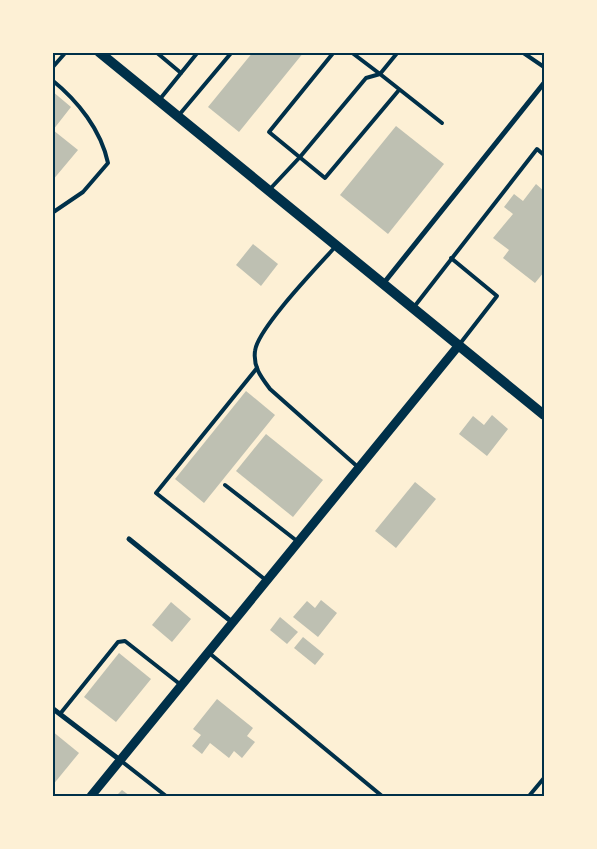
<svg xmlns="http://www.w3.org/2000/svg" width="597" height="849" viewBox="0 0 597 849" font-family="'PT Sans',sans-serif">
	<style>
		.building { fill: #bec0b2 }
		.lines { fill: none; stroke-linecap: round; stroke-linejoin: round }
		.service { stroke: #003049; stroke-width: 4 }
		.minor { stroke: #003049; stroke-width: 5 }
		.tertiary { stroke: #003049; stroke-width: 9 }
		.secondary { stroke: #003049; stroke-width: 10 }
		.neatline { fill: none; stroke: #003049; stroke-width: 2 }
	</style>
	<rect width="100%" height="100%" fill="#fdf0d5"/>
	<g class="building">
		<path d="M 253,52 L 304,52 L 239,132 L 208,107 Z"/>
		<path d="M 52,91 L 71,107 L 53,130 L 78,150 L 52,181 Z"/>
		<path d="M 396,126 L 444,164 L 388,234 L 340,195 Z"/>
		<path d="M 536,184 L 544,191 L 544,272 L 535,283 L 503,258 L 509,250 L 493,238 L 513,214 L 504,207 L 514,194 L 523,201 Z"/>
		<path d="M 253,244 L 278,264 L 261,286 L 236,265 Z"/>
		<path d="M 246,391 L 275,415 L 204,503 L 175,479 Z"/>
		<path d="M 492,415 L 508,429 L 487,456 L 459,434 L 473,416 L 484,425 Z"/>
		<path d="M 266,434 L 323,480 L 293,517 L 236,471 Z"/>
		<path d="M 415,482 L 436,499 L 396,548 L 375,531 Z"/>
		<path d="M 321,600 L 337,613 L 318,637 L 293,617 L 307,601 L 315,608 Z"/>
		<path d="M 171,602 L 191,619 L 172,642 L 152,625 Z"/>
		<path d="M 280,617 L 298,632 L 287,644 L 270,630 Z"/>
		<path d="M 303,637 L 324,654 L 315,665 L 294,648 Z"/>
		<path d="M 119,653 L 151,679 L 116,722 L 84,697 Z"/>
		<path d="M 217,699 L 253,728 L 247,736 L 255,742 L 242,758 L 234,751 L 229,758 L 210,743 L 202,754 L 192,746 L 201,735 L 193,729 Z"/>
		<path d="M 52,731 L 79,753 L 52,786 Z"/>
		<path d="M 122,790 L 130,796 L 116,796 Z"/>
	</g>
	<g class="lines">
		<g class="service">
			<path d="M 156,52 L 181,73"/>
			<path d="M 334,52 L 269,132 L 325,178 L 399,90"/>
			<path d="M 351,52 L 380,74 L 398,52"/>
			<path d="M 522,52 L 544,67"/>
			<path d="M 52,68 L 66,52"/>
			<path d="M 52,80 C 78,101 101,130 108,163 L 83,192 L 52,213"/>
			<path d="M 160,99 L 198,52"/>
			<path d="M 179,115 L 232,52"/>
			<path d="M 270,189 L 300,157 L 366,78 L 380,74 L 442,123"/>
			<path d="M 336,246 C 319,265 257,329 255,351 C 253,367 261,377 270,389 L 359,468"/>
			<path d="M 451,258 L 497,296 L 459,345"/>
			<path d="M 414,307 L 537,149 L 544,155"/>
			<path d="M 257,368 L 156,493 L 267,581"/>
			<path d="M 225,485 L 297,541"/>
			<path d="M 208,652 L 382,796"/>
			<path d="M 60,714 L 118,642 L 125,641 L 181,685"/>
			<path d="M 120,760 L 166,796"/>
			<path d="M 529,796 L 544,778"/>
		</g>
		<g class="minor">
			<path d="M 383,284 L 544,83"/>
			<path d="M 129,539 L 232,622"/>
			<path d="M 52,708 L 120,760"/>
		</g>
		<path class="tertiary" d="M 91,796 L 459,345"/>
		<path class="secondary" d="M 99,52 L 544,415"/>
	</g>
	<rect width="597" height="849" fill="none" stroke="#fdf0d5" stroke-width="108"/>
	<rect x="54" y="54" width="489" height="741" class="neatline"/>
</svg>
